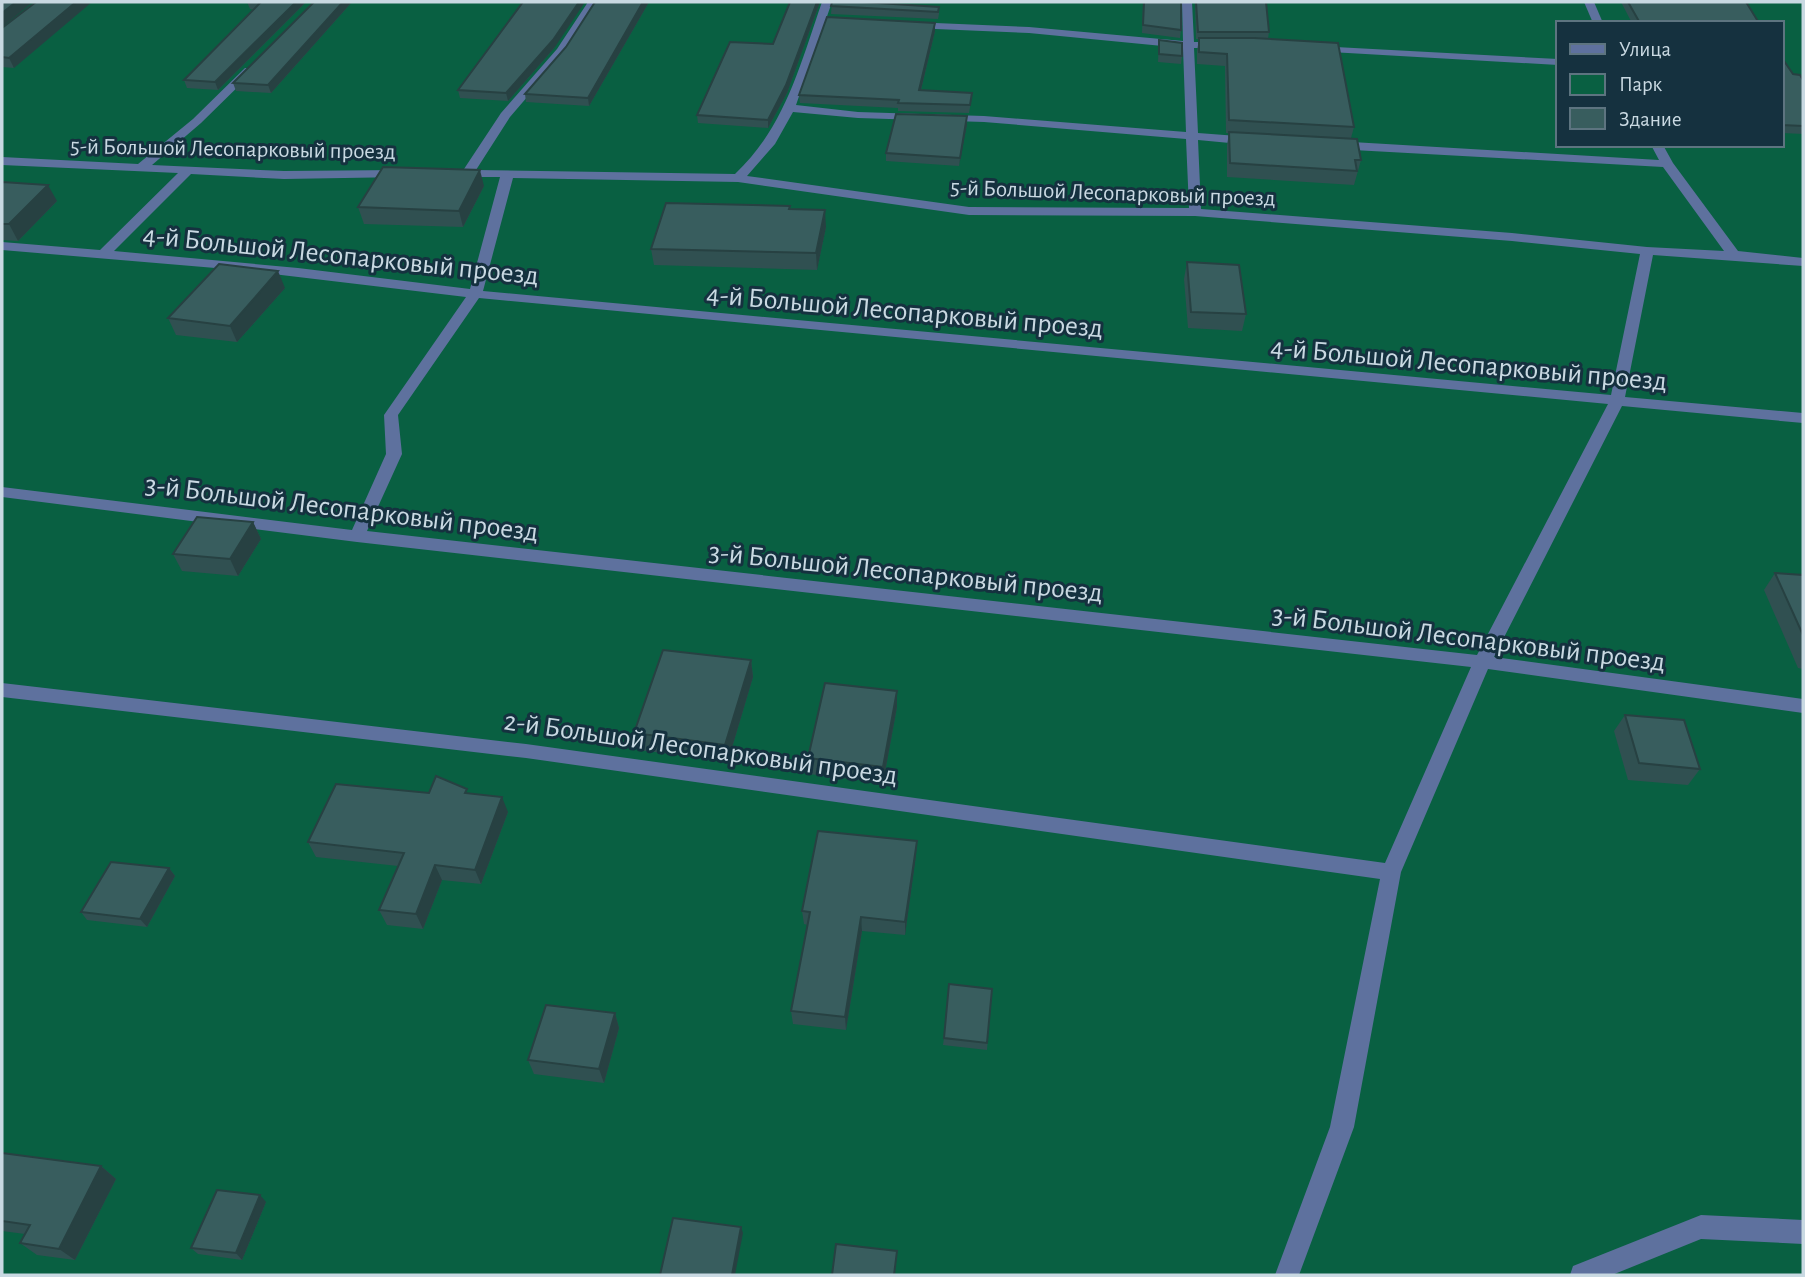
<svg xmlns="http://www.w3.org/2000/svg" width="1805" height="1277" viewBox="0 0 1805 1277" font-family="'Alegreya Sans',sans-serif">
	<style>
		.green { fill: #096042; fill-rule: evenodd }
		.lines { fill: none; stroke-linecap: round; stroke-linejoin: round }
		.minor { fill: #5e719e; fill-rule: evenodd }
		.wall { fill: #305051 }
		.shaded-wall { fill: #274142 }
		.building { fill: #385d5e; stroke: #274142; stroke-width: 2 }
		.labels { text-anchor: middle; stroke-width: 6; stroke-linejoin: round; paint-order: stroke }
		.far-street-label { font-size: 23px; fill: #c9d9e2; stroke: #15313f }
		.street-label { font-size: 28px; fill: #c9d9e2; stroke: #15313f }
	</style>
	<rect width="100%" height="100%" fill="#15313f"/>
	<path class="green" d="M 2,2 L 1803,2 L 1803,1275 L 2,1275 ZM 1558,23 L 1782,23 L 1782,145 L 1558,145 Z"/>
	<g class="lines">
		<g class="minor">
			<path d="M 588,2 L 598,2 L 565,53 L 510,117 L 476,170 L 735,174 C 785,127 800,65 822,2 L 832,2 L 796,105 L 858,112 L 984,116 L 1186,132 L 1183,48 L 1029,33 L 912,28 L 907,25 L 912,22 L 1029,27 L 1183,41 L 1182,2 L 1192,2 L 1194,42 L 1219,42 L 1224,45 L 1219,48 L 1194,48 L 1198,133 L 1251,137 L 1257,141 L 1251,145 L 1198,140 L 1201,209 L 1512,233 L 1647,247 L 1724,251 L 1663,167 L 1335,149 L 1329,145 L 1335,141 L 1659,160 L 1651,145 L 1663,145 L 1673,163 L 1738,251 L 1803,258 L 1803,266 L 1653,255 L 1625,397 L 1803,413 L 1803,423 L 1622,406 L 1494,657 L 1803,699 L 1803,713 L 1488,669 L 1401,872 L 1354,1127 L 1299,1275 L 1275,1275 L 1330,1127 L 1380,879 L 526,758 L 2,697 L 2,683 L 526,744 L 1385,863 L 1471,667 L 357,542 L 2,497 L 2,487 L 352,530 L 386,454 L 384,415 L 466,297 L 239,270 L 2,250 L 2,242 L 100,250 L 178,173 L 2,165 L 2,157 L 138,164 L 193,119 L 245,68 L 253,68 L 253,72 L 201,123 L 152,165 L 284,171 L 400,170 L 406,174 L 404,177 L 284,179 L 191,174 L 114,251 L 298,268 L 470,289 L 500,177 L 456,177 L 450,173 L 464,169 L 501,113 L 557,49 ZM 793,112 L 858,118 L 984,122 L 1186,139 L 1189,208 L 969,207 L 747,176 L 775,144 ZM 513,178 L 738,182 L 969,215 L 1195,216 L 1512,241 L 1640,254 L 1611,395 L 483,291 ZM 479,298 L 1608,404 L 1477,655 L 367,531 L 402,454 L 398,415 Z"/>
			<path d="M 1584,2 L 1594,2 L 1603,23 L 1593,23 Z"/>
			<path d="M 1317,46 L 1558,59 L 1558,65 L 1313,51 L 1312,49 Z"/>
			<path d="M 1701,1215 L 1803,1220 L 1803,1244 L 1701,1239 L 1612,1275 L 1570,1275 L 1573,1266 Z"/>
		</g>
	</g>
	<g class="wall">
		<path d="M 247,2 L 306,2 L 218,90 L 187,88 L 184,80 L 254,10 L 250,9 Z"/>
		<path d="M 595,2 L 649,2 L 589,106 L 526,102 L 525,94 L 566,47 Z"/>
		<path d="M 790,2 L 820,2 L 787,93 L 768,128 L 698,123 L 697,115 L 773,44 Z"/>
		<path d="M 832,2 L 866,2 L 866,3 L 939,7 L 939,14 L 938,19 L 831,14 Z"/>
		<path d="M 1143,2 L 1181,2 L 1181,30 L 1180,38 L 1142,33 Z"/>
		<path d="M 1195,2 L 1266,2 L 1269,32 L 1268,39 L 1354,127 L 1351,138 L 1361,160 L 1354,185 L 1227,177 L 1227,145 L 1229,133 L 1226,133 L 1225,66 L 1197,64 L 1197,51 L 1199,39 L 1196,39 Z"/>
		<path d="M 1621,2 L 1746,2 L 1759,23 L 1632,23 Z"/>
		<path d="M 351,3 L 271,93 L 236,91 L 233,83 Z"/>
		<path d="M 2,28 L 14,68 L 2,67 Z"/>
		<path d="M 935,31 L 921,90 L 971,101 L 969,113 L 898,111 L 898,108 L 800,103 L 799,95 Z"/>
		<path d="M 1159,40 L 1182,56 L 1181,64 L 1158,62 Z"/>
		<path d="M 555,47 L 508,101 L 460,98 L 458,90 Z"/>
		<path d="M 1782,58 L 1793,74 L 1803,80 L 1803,134 L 1782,133 Z"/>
		<path d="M 967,124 L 959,166 L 886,161 L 886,153 Z"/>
		<path d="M 1729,145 L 1758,145 L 1757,147 Z"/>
		<path d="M 2,182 L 57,201 L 18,241 L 2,240 Z"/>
		<path d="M 484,186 L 463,227 L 364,224 L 358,207 Z"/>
		<path d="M 790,206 L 790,209 L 826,227 L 817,270 L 654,265 L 651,249 Z"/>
		<path d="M 1187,262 L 1246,314 L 1242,331 L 1188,328 L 1184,279 Z"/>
		<path d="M 285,288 L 237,342 L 176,335 L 168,318 Z"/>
		<path d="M 253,522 L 261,539 L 238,576 L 182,571 L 173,554 Z"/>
		<path d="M 1775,573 L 1803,575 L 1803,669 L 1798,668 L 1764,590 Z"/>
		<path d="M 751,660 L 753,677 L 728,761 L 638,750 L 634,733 Z"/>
		<path d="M 897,707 L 883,783 L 809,774 L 808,758 Z"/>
		<path d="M 1625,715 L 1700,769 L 1688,785 L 1628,780 L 1614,731 Z"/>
		<path d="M 429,793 L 469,794 L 508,812 L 481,884 L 442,880 L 423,929 L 387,925 L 379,910 L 398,866 L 316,857 L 308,842 Z"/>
		<path d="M 917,841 L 916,855 L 905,935 L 862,931 L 846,1030 L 793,1024 L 791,1011 L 808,925 L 804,924 L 802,911 Z"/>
		<path d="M 169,868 L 175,876 L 147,927 L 87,920 L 81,912 Z"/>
		<path d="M 992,989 L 987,1050 L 943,1045 L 944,1038 Z"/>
		<path d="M 615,1013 L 619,1028 L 604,1083 L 534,1074 L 528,1060 Z"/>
		<path d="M 2,1153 L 101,1166 L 116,1179 L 75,1260 L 37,1255 L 20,1243 L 25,1234 L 2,1231 Z"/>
		<path d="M 266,1202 L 242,1260 L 198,1254 L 191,1248 Z"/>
	</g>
	<g class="shaded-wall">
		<path d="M 16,2 L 33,2 L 2,27 L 2,13 Z"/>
		<path d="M 76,2 L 92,2 L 14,68 L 9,58 Z"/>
		<path d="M 296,2 L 306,2 L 218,90 L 215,82 Z"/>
		<path d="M 343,2 L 351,2 L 351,3 L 271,93 L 268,85 Z"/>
		<path d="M 579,2 L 585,2 L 555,47 L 508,101 L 506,93 Z"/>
		<path d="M 643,2 L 649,2 L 589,106 L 588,98 Z"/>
		<path d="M 817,2 L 820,2 L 787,93 L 768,128 L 768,120 Z"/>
		<path d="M 935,23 L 935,31 L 919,98 L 919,90 Z"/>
		<path d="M 967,116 L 967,124 L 959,166 L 960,158 Z"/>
		<path d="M 480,170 L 484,186 L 463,227 L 459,211 Z"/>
		<path d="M 48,185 L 57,201 L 18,241 L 9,224 Z"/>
		<path d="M 825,210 L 826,227 L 817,270 L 816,253 Z"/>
		<path d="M 278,271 L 285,288 L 237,342 L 230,326 Z"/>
		<path d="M 253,522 L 261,539 L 238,576 L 230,559 Z"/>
		<path d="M 751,660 L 753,677 L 728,761 L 725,745 Z"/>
		<path d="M 897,691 L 897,707 L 883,783 L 883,767 Z"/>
		<path d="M 502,797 L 508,812 L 481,884 L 475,870 Z"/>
		<path d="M 917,841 L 916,855 L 905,935 L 905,922 Z"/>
		<path d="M 435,865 L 442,880 L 423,929 L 416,914 Z"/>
		<path d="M 169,868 L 175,876 L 147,927 L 140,919 Z"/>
		<path d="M 861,917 L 862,931 L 846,1030 L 845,1017 Z"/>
		<path d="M 615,1013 L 619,1028 L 604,1083 L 599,1069 Z"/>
		<path d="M 101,1166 L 116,1179 L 75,1260 L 59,1249 Z"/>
		<path d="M 260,1195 L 266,1202 L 242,1260 L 236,1253 Z"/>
		<path d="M 741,1227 L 743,1233 L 735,1275 L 732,1275 Z"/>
	</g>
	<g class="building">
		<path d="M 2,2 L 16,2 L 2,13 Z"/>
		<path d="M 36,2 L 76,2 L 9,58 L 2,57 L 2,28 Z"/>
		<path d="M 248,2 L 296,2 L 215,82 L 184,80 L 261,2 Z"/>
		<path d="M 314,2 L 343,2 L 268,85 L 233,83 Z"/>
		<path d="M 523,2 L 579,2 L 553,40 L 506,93 L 458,90 Z"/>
		<path d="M 595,2 L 643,2 L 588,98 L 525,94 L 566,47 Z"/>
		<path d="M 790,2 L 817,2 L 786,85 L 768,120 L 697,115 L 730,42 L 773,44 Z"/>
		<path d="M 832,2 L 863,2 L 939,7 L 938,12 L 831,6 Z"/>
		<path d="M 1144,2 L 1181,2 L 1181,30 L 1143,25 Z"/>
		<path d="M 1196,2 L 1266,2 L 1269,32 L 1198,32 Z"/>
		<path d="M 1628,2 L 1746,2 L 1759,23 L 1640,23 Z"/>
		<path d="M 827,17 L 935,23 L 919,90 L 972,93 L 970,105 L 898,103 L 899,100 L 799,95 Z"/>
		<path d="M 1199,38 L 1254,38 L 1338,43 L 1354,127 L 1229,120 L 1227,54 L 1199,52 Z"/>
		<path d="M 1159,40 L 1182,43 L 1182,56 L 1159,54 Z"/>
		<path d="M 1782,58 L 1793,74 L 1800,75 L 1803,80 L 1803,126 L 1782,125 Z"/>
		<path d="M 896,114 L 967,116 L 960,158 L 886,153 Z"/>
		<path d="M 1229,132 L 1357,139 L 1361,160 L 1355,160 L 1357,171 L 1230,163 Z"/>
		<path d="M 383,167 L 480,170 L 459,211 L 358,207 Z"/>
		<path d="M 2,182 L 48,185 L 9,224 L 2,224 Z"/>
		<path d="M 666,203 L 790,206 L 789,209 L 825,210 L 816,253 L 651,249 Z"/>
		<path d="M 1187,262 L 1239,265 L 1246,314 L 1191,312 Z"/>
		<path d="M 219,264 L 278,271 L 230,326 L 168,318 Z"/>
		<path d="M 197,517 L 253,522 L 230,559 L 173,554 Z"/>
		<path d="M 1775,573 L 1803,575 L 1803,635 Z"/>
		<path d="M 663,650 L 751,660 L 725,745 L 634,733 Z"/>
		<path d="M 825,683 L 897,691 L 883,767 L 808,758 Z"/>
		<path d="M 1625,715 L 1684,720 L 1700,769 L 1639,763 Z"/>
		<path d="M 436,776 L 467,789 L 465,793 L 502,797 L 475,870 L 435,865 L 416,914 L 379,910 L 404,853 L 308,842 L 336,784 L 429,793 Z"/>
		<path d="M 818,831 L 917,841 L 905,922 L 861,917 L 845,1017 L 791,1011 L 810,912 L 802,911 Z"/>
		<path d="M 111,862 L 169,868 L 140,919 L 81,912 Z"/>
		<path d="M 949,984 L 992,989 L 987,1043 L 944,1038 Z"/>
		<path d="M 546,1005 L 615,1013 L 599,1069 L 528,1060 Z"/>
		<path d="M 2,1153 L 101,1166 L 59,1249 L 20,1243 L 30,1225 L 2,1221 Z"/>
		<path d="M 217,1190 L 260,1195 L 236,1253 L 191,1248 Z"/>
		<path d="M 673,1218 L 741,1227 L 732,1275 L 660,1275 Z"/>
		<path d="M 836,1244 L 897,1251 L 894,1275 L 832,1275 Z"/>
	</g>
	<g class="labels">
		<g class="far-street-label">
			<text transform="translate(233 148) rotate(1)" y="8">5-й Большой Лесопарковый проезд</text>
			<text transform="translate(1113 192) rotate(2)" y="8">5-й Большой Лесопарковый проезд</text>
		</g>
		<g class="street-label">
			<text transform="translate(341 254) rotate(6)" y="10">4-й Большой Лесопарковый проезд</text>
			<text transform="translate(905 310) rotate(5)" y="10">4-й Большой Лесопарковый проезд</text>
			<text transform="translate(1469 363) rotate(5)" y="10">4-й Большой Лесопарковый проезд</text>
			<text transform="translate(342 507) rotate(7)" y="10">3-й Большой Лесопарковый проезд</text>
			<text transform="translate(906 571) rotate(6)" y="10">3-й Большой Лесопарковый проезд</text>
			<text transform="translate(1469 637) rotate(7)" y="10">3-й Большой Лесопарковый проезд</text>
			<text transform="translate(701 747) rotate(8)" y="10">2-й Большой Лесопарковый проезд</text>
		</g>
	</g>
	<rect width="1805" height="1277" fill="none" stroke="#c9d9e2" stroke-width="7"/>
	<rect x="1556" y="21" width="228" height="126" fill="#15313f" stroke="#5d7480" stroke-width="2"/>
	<rect x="1570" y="44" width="35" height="10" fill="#5e719e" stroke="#5d7480" stroke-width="2"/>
	<text x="1619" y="56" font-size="21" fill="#c9d9e2">Улица</text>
	<rect x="1570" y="74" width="35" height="21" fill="#096042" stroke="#5d7480" stroke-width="2"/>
	<text x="1619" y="91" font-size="21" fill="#c9d9e2">Парк</text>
	<rect x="1570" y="108" width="35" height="21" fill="#385d5e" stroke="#5d7480" stroke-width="2"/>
	<text x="1619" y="126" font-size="21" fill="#c9d9e2">Здание</text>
</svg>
